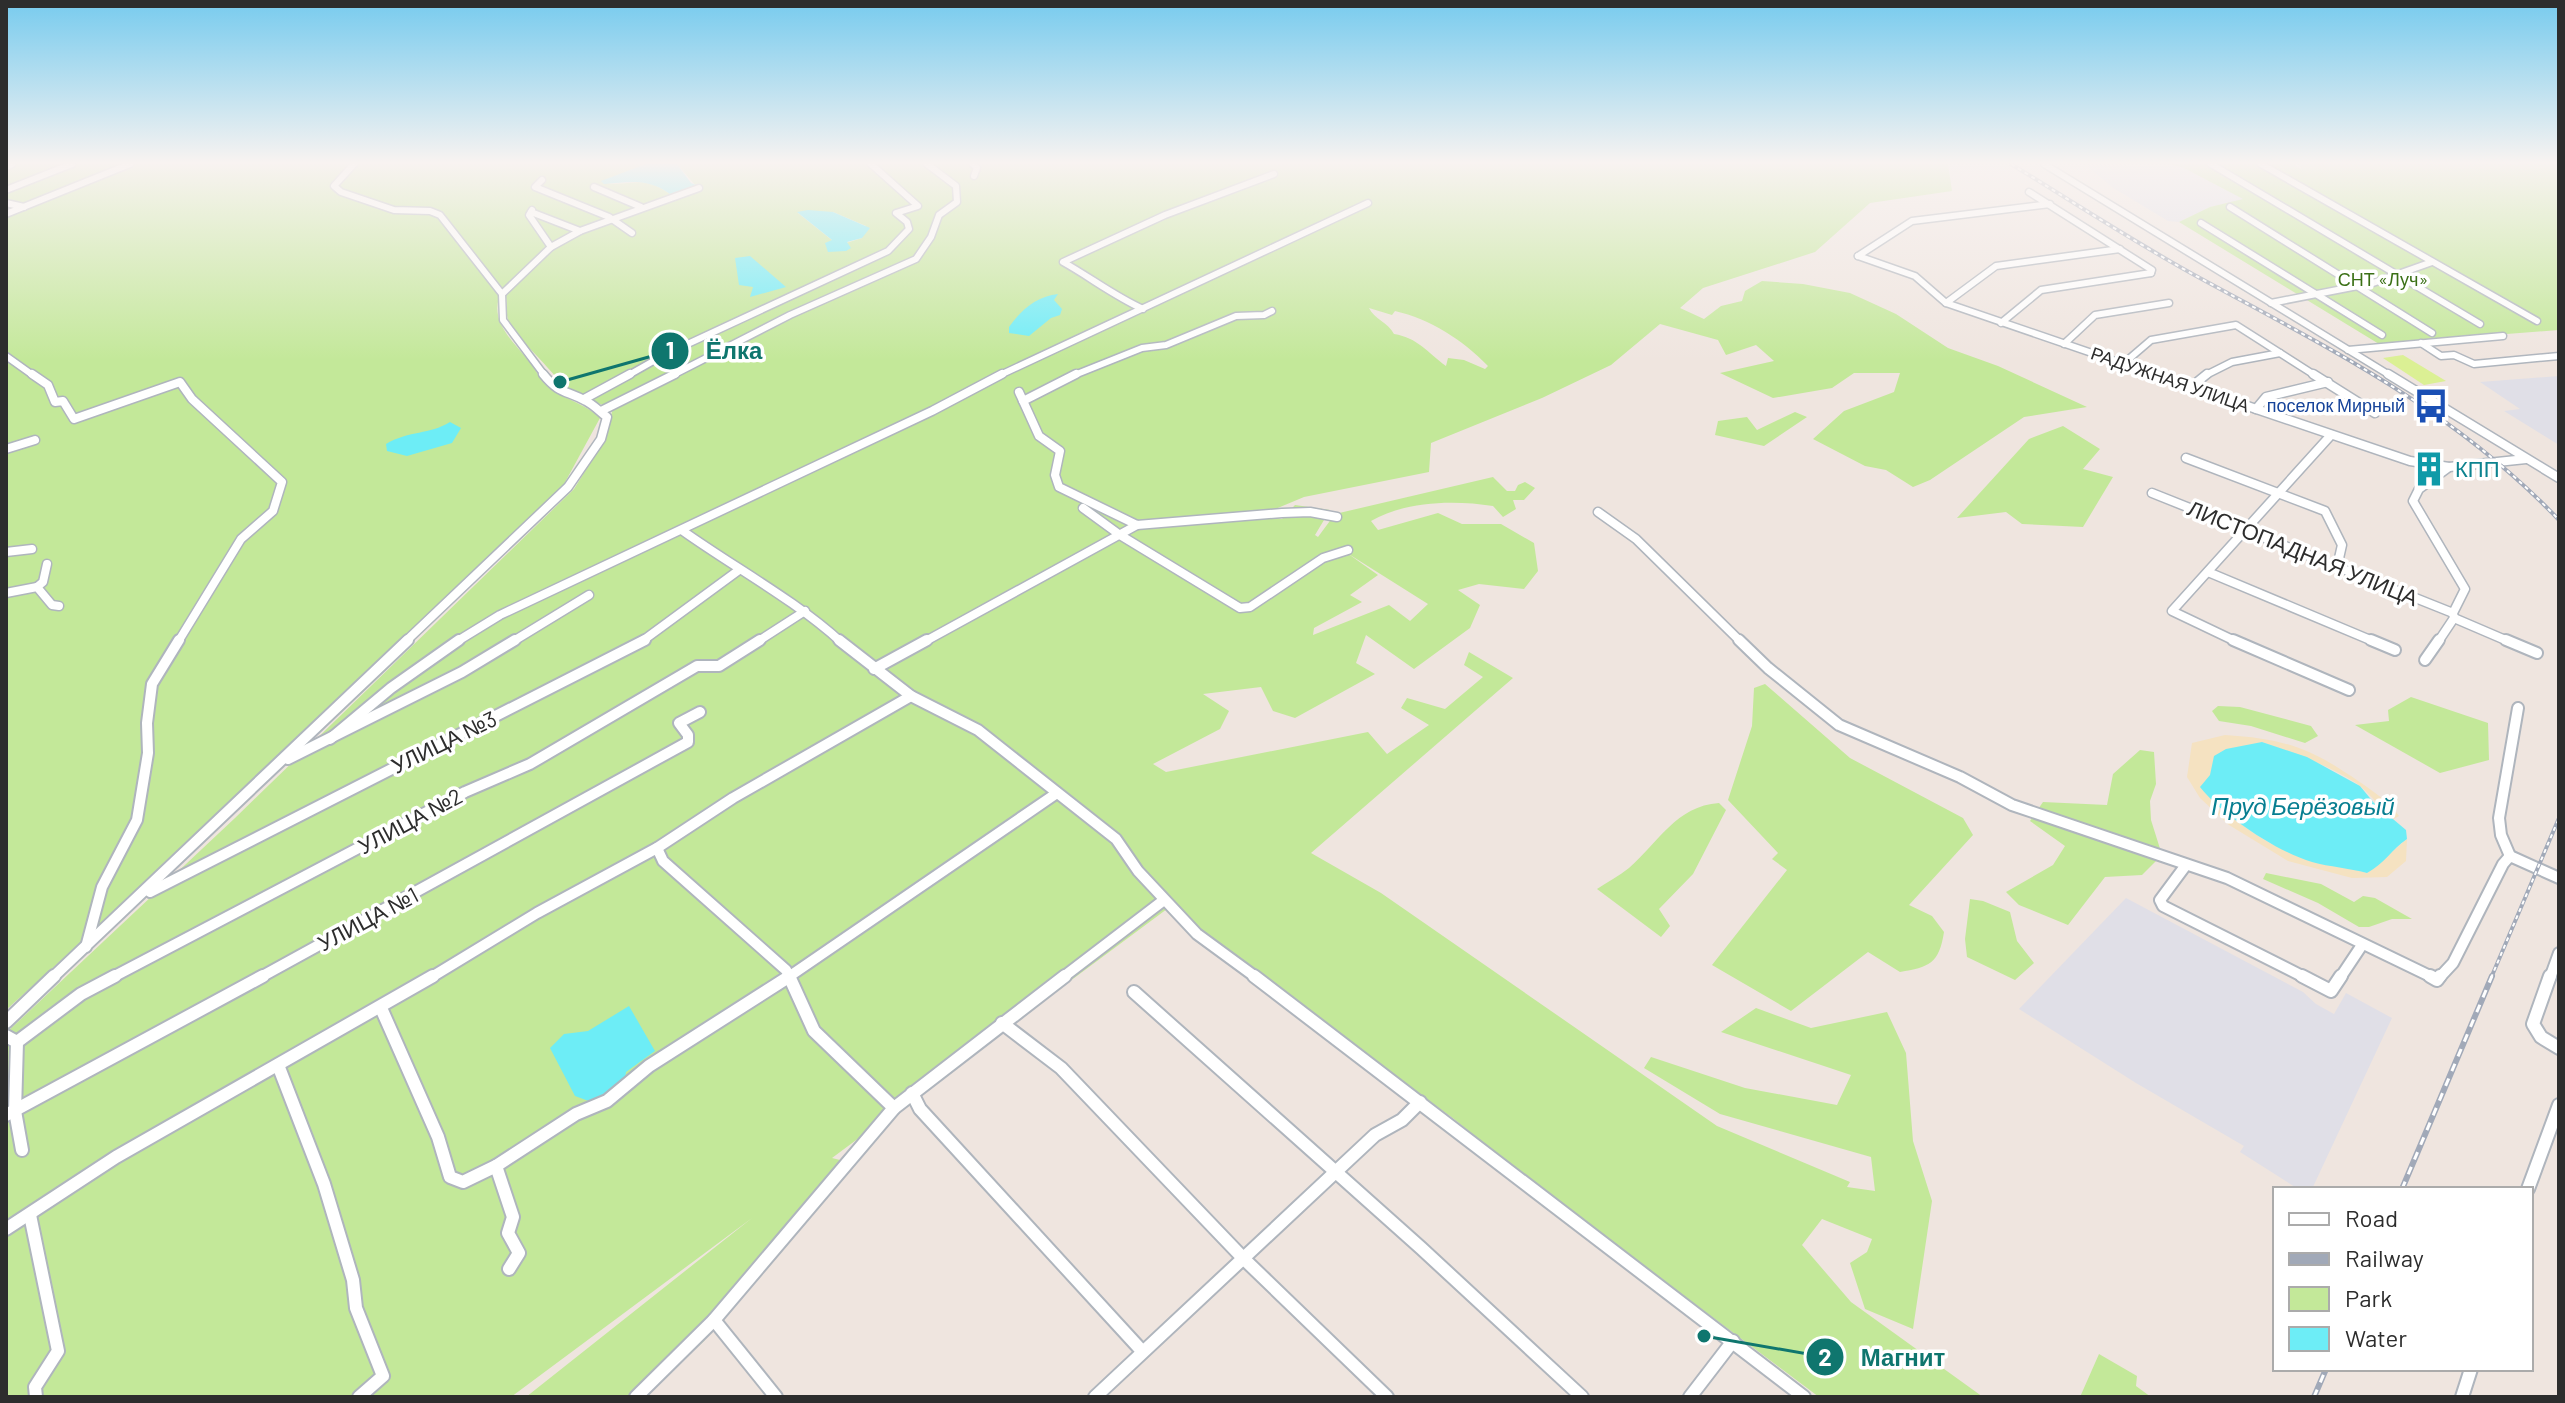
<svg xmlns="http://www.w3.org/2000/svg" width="2565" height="1403" viewBox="0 0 2565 1403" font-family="Barlow,sans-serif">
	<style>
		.industrial { fill: #e0dfe7 }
		.green { fill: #c3e899; fill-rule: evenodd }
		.sand { fill: #f5e2c1 }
		.pitch { fill: #dbf094 }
		.water { fill: #6dedf6 }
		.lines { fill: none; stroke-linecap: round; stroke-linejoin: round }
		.minor-far3-casing { stroke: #afb5bd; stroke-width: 9 }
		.minor-far2-casing { stroke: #afb5bd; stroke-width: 11 }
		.minor-far1-casing { stroke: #afb5bd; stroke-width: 14 }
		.minor-casing { stroke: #afb5bd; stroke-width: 16 }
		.minor-far3 { stroke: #fff; stroke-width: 6 }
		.minor-far2 { stroke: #fff; stroke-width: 8 }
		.minor-far1 { stroke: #fff; stroke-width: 10 }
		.minor { stroke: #fff; stroke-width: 12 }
		.rail-far1-casing { stroke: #a1a9b8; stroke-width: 4 }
		.rail-casing { stroke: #a1a9b8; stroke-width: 6 }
		.rail-far1 { stroke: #fff; stroke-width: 2; stroke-dasharray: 4; stroke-linecap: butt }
		.rail { stroke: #fff; stroke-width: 3; stroke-dasharray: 8; stroke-linecap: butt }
		.labels { text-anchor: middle; stroke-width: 7; stroke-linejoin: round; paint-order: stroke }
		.far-park-label { font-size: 18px; fill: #3b7016; stroke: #fff }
		.far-street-label { font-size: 18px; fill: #2d2d2d; stroke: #fff }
		.far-transit-label { font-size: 18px; fill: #164399; stroke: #fff; text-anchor: end }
		.culture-label { font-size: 22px; fill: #0d838f; stroke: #fff; text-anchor: start }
		.street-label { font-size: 22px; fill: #2d2d2d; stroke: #fff }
		.water-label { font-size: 24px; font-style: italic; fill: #077e91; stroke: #fff }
		.leader { fill: none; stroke: #0f766e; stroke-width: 3 }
		.callout-dot { fill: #0f766e; stroke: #fff; stroke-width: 3 }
		.mark-label { font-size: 24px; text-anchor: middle; font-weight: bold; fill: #fff }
		.callout-label { font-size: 24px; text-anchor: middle; font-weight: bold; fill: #0f766e; stroke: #fff; stroke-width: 7; stroke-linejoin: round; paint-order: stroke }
	</style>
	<rect width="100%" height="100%" fill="#efe5df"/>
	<g class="industrial">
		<path d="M 2085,164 L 2182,167 L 2244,199 L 2210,207 L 2179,222 L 2168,221 L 2112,187 Z"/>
		<path d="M 2559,376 L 2559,445 L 2504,411 L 2520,409 L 2480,382 Z"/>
		<path d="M 2126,898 L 2303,992 L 2316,1004 L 2334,1014 L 2346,993 L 2392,1018 L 2312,1189 L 2298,1189 L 2240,1152 L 2244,1146 L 2136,1083 L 2019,1009 Z"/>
	</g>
	<g class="green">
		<path d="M 6,164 L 646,164 L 602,182 C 629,189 639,172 670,194 L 695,185 L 677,164 L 1948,164 L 1952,191 L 1870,203 L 1815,252 L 1703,288 L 1680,308 L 1704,319 L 1721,306 L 1742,301 L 1745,291 L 1762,281 L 1803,284 L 1850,293 L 1896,314 L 1948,348 L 1998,366 L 2087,407 L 2024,417 L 1930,480 L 1913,487 L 1886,470 L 1865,466 L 1813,439 L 1844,411 L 1894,392 L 1900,373 L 1854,373 L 1832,388 L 1773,398 L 1720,373 L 1774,361 L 1756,345 L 1726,355 L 1718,340 L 1660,324 L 1611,365 L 1542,398 L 1431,443 L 1429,472 L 1304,497 L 1261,515 L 1282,519 L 1295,505 L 1330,510 L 1315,535 L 1318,537 L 1335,514 L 1493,477 L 1507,491 L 1515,491 L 1518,485 L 1525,482 L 1535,488 L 1524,500 L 1513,500 L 1516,509 L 1503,517 L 1493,506 C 1454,500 1405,501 1371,521 L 1378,530 L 1438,513 L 1462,524 L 1501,524 L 1534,543 L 1538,571 L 1524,589 L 1479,584 L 1458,590 L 1480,605 L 1470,628 L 1414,669 L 1366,635 L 1356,663 L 1375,674 L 1295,718 L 1273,711 L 1261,687 L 1203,694 L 1229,711 L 1220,729 L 1153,764 L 1166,772 L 1368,732 L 1387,754 L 1429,725 L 1401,708 L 1407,698 L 1445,709 L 1483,677 L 1464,665 L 1469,652 L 1513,678 L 1311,853 L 1381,893 L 1717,1126 L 1850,1182 L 1847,1187 L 1875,1191 L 1871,1157 L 1720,1114 L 1644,1068 L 1651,1057 L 1745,1088 L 1837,1105 L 1851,1075 L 1721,1032 L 1756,1008 L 1811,1028 L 1887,1012 L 1906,1053 L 1913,1141 L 1932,1201 L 1913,1329 L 1865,1309 L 1850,1263 L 1867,1252 L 1872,1239 L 1822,1219 L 1802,1245 L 1851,1302 L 1983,1397 L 1819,1397 L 1528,1179 L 1454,1119 L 1167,909 L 832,1158 L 840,1160 L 704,1341 L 643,1397 L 526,1397 L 752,1218 L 511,1397 L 6,1397 L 6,1033 L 235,818 L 574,489 L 605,439 L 613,408 C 566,394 568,389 536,355 C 527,345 513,334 508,320 C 505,309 509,299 503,289 C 486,318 511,339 528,360 C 536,369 541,383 551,389 C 567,400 587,405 600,418 L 563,486 L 107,919 L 6,1010 ZM 833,212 L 866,226 L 862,238 L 846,243 L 826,243 L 833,241 L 798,213 ZM 1369,308 L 1392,315 L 1395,311 C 1430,319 1463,340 1488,366 L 1485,369 L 1464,360 L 1448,358 L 1446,366 C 1427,352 1418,338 1394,334 C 1388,322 1374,319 1369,308 ZM 1347,553 L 1428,604 L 1410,621 L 1389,605 L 1313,635 L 1314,628 L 1362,602 L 1350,595 L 1378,575 Z"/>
		<path d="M 2167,164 L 2293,164 L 2301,169 L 2300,164 L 2559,164 L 2559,330 L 2379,344 L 2179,222 L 2210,207 L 2243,199 L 2182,167 Z"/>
		<path d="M 1795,412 L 1807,417 L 1764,446 L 1715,435 L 1718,421 L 1747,417 L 1757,430 Z"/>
		<path d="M 2063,426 L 2100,449 L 2083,469 L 2113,477 L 2083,527 L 2022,524 L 2006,512 L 1957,518 L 2029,439 Z"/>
		<path d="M 1765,684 L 1850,758 L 1963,818 L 1973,835 L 1909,905 L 1932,916 L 1944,932 C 1939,964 1929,967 1900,972 L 1868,952 L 1791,1011 L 1712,965 L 1787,870 L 1772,859 L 1778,853 L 1728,800 L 1752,726 L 1754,688 Z"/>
		<path d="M 2411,697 L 2488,723 L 2489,760 L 2440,773 L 2355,725 L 2389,721 L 2388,710 Z"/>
		<path d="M 2218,706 L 2240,707 L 2311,726 L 2318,736 L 2305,743 L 2251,726 L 2219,721 L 2212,711 Z"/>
		<path d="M 2140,750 L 2154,752 L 2156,784 L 2150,801 L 2151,820 L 2162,855 L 2142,875 L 2105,877 L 2068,925 L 2019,905 L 2006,892 L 2053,865 L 2065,846 L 2030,821 L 2043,802 L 2107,805 L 2113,774 Z"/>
		<path d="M 1719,803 L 1726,810 L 1693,874 L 1659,909 L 1670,926 L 1661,937 L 1597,889 C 1607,882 1619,876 1629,868 C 1659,842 1676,806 1719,803 Z"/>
		<path d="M 2266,873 L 2321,884 L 2354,902 L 2363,896 L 2375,898 L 2412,919 L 2392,919 L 2369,927 L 2359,927 L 2318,903 L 2263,879 Z"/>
		<path d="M 1970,899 L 1983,901 L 2010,912 L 2017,941 L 2034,963 L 2015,980 L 1967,957 L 1965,939 Z"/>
		<path d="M 2099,1354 L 2137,1376 L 2136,1386 L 2151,1397 L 2080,1397 Z"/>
	</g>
	<path class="sand" d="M 2225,735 C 2290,739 2314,750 2367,787 C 2380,797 2390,802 2399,816 L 2394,819 C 2381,809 2368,791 2356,783 C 2327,764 2294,754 2262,742 L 2217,809 C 2238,819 2255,837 2276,846 C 2306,861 2336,864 2367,873 L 2407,839 L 2406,861 L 2387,877 L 2352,878 L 2288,861 L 2229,825 L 2200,798 L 2187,777 L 2192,743 Z"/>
	<path class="pitch" d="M 2403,355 L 2446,381 L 2424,385 L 2383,358 Z"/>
	<g class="water">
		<path d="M 646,164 L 677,164 L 691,183 L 696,185 L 670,194 C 648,178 630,182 604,184 L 601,181 Z"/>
		<path d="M 808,210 L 833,212 L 870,228 L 862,238 L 847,242 L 851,248 L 846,251 L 828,252 L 825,243 L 832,240 L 797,212 Z"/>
		<path d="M 750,256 L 786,287 L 750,297 L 753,287 L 739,285 L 735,258 Z"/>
		<path d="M 1058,294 L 1054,300 L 1062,309 L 1060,315 L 1051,318 L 1029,336 L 1009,333 L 1009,327 C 1021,310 1037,296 1058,294 Z"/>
		<path d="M 450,422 L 461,428 L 452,443 L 407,456 L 387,451 L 386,444 C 410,430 429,435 450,422 Z"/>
		<path d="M 2262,742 L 2307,757 L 2360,786 L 2374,803 L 2406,830 L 2407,839 C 2392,849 2384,864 2367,873 C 2349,868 2330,867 2312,862 C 2277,852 2222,815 2200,787 L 2210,775 L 2214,756 L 2226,749 Z"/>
		<path d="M 629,1006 L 655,1051 L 626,1072 L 624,1085 L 594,1103 L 575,1096 L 550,1048 L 564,1034 L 588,1031 Z"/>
	</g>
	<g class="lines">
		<g class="minor-far3-casing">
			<g id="minor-far3">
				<path d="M 354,164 L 334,186 L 341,192 L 394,210 L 430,211 L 440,215 L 502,294 L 503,320 L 545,376"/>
				<path d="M 973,164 L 977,168 L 974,176"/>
				<path d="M 2044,164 L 2391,376"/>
				<path d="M 2211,164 L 2480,324"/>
				<path d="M 2261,164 L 2537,321"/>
				<path d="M 6,167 L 12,164"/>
				<path d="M 542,180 L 535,187 L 609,217 L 632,233"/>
				<path d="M 594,187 L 641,207"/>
				<path d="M 6,190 L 72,164"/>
				<path d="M 2029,192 L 2152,270 L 2151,273"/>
				<path d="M 6,203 L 24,207"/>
				<path d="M 2230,207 L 2432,333"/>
				<path d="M 532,210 L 529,215 L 551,247"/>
				<path d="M 531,212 L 580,231"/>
				<path d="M 6,214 L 130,164"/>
				<path d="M 2201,223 L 2382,335"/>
				<path d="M 1858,256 L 1915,276 L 1946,303 L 2159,376"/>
				<path d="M 1858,256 L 1912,221 L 2050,204"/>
				<path d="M 502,294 L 551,247 L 580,231 L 699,188"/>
				<path d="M 1946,303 L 1996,266 L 2120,249"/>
				<path d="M 2271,303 L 2373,283 L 2432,262"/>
				<path d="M 1143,309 C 1114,296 1090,277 1063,262 L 1165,215 L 1274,174"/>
				<path d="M 2001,323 L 2041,290 L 2151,273"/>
				<path d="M 2421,343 L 2441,356 L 2454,355 L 2474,364 L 2559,356"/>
				<path d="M 2064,344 L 2095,315 L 2169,303"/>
				<path d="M 2348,350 L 2503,336"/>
				<path d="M 6,356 L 34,376"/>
				<path d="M 2123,364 L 2151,340 L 2236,325 L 2316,376"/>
				<path d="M 627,376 L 664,355 L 888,251 L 909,229 L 907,222 L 896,213 L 918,206 L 871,164"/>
				<path d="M 671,376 L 790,315 L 916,259 L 931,237 L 939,215 L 957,202 L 956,186 L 927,164"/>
				<path d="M 998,376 L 1368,203"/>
				<path d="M 1072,376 L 1142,348 L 1166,345 L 1236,316 L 1264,315 L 1272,311"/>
				<path d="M 2204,376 L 2232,362 L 2280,353"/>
			</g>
		</g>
		<g class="minor-far2-casing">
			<g id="minor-far2">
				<path d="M 32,374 L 48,385 L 55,402 L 63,401 L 74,419 L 180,382 L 192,399 L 282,482 L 273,511 L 241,539 L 178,642"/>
				<path d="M 2153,374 L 2410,461 L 2449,467 L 2419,489 L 2413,501 L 2465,589 L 2453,613 L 2454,618 L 2438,642"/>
				<path d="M 2313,374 L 2375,413"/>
				<path d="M 2388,374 L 2559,478"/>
				<path d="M 2191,387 L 2207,374"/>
				<path d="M 1019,392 L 1039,436 L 1060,451 L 1055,475 L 1059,487 L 1137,525 L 1282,513 L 1310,512 L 1337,517"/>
				<path d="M 584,399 L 630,374"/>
				<path d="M 1023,401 L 1076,374"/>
				<path d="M 2256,409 L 2266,397 L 2328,382"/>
				<path d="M 601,411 L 675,374"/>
				<path d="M 6,449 L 35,440"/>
				<path d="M 2186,458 L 2325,511 L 2342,545 L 2337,567"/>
				<path d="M 2449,467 L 2526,459"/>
				<path d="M 2152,493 L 2453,613"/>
				<path d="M 1083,508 L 1120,535 L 1240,608 L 1250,607 L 1323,558 L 1348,550"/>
				<path d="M 1598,512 L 1636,539 L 1741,642"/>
				<path d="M 683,531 C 735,568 795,600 841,642"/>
				<path d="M 6,552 L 32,549"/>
				<path d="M 2208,572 L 2375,642"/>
				<path d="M 37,587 L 43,582 L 47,564"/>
				<path d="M 6,593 L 37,587 L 52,605 L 59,606"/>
				<path d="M 2454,618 L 2510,642"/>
				<path d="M 405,642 L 568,487 L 601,439 L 607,417 C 600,412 594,405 586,401 C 567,390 560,395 543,374"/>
				<path d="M 456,642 L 500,615 L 932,411 L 1002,374"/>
				<path d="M 512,642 L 589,595"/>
				<path d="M 641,642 L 739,570"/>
				<path d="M 757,642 L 805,611"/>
				<path d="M 924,642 L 1137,525"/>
				<path d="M 2237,642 L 2172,611 L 2331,435"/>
			</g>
		</g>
		<g class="minor-far1-casing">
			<g id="minor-far1">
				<path d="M 839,640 L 911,696 L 978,730 L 1116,839 L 1138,871 L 1197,934 L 1257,978"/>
				<path d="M 1739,640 L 1768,668 L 1839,725 L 1960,777 L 2012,805 L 2227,878 L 2434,978"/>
				<path d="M 2233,640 L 2349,690"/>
				<path d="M 2371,640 L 2395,650"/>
				<path d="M 2506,640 L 2537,653"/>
				<path d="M 2425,660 L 2439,640"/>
				<path d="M 874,669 L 927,640"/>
				<path d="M 330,739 L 391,688 L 459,640"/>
				<path d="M 288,759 L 462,672 L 515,640"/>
				<path d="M 657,848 L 663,861 L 786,970 L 790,978"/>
				<path d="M 2510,856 L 2501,835 L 2499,818 L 2518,708"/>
				<path d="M 2186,865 L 2160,900 L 2163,906 L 2306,978"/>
				<path d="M 150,892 L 645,640"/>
				<path d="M 86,947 L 102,887 L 137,820 L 148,753 L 147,723 L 152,684 L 179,640"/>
				<path d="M 52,978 L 408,640"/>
				<path d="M 111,978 L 465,792 L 530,764 L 697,666 L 719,666 L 760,640"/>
				<path d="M 259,978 L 688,742 L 688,735 L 679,723 L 700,712"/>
				<path d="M 430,978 L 537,913 L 657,848 L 733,798 L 911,696"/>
				<path d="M 787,978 L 1057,793"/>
				<path d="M 1062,978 L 1164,900"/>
				<path d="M 2340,978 L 2362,945"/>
				<path d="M 2439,978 L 2453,963 L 2503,864 L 2510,856 L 2559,878"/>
				<path d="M 2550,978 L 2559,953"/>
			</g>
		</g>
		<g class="minor-casing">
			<g id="minor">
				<path d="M 789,976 L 814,1031 L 894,1108"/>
				<path d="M 1254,976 L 1804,1397"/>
				<path d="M 2302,976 L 2331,991 L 2341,976"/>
				<path d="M 2430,976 L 2437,980 L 2440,976"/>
				<path d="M 2550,976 L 2533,1024 L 2541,1037 L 2559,1048"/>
				<path d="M 1134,992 L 1421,1248 L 1582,1397"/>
				<path d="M 381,1008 L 438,1137 L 450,1177 L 463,1182 L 496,1166 L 513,1217 L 508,1233 L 519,1253 L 509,1269"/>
				<path d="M 6,1022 L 54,976"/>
				<path d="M 1002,1023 L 1061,1068 L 1243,1258 L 1387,1397"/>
				<path d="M 6,1036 L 17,1042 L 15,1111 L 22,1150"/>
				<path d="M 17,1042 L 81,994 L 115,976"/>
				<path d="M 278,1065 L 324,1184 L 353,1280 L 356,1308 L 383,1376 L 359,1397"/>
				<path d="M 912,1093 L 920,1109 L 1142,1351"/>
				<path d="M 6,1115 L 263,976"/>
				<path d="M 496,1166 L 576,1114 L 607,1101 L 649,1066 L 790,976"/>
				<path d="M 2528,1189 L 2559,1105"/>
				<path d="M 30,1215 L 58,1351 L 35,1387 L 36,1397"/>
				<path d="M 6,1229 L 116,1157 L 433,976"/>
				<path d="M 714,1320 L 776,1397"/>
				<path d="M 636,1397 L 714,1320 L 894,1108 L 1065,976"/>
				<path d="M 1095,1397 L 1375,1135 L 1402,1120 L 1420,1102"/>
				<path d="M 1690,1397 L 1733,1341"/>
				<path d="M 2462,1397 L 2471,1369"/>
			</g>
		</g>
		<use href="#minor-far3" class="minor-far3"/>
		<use href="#minor-far2" class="minor-far2"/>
		<use href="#minor-far1" class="minor-far1"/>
		<use href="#minor" class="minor"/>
		<g class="rail-far1-casing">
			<g id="rail-far1">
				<path d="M 2011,164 C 2073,202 2134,242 2198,277 C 2330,349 2453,409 2559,520"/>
				<path d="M 2491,978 L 2559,818"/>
			</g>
		</g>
		<g class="rail-casing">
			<g id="rail">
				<path d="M 2402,1189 L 2492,976"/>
				<path d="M 2314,1397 L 2326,1369"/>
			</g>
		</g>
		<use href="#rail-far1" class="rail-far1"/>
		<use href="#rail" class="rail"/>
	</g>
	<linearGradient id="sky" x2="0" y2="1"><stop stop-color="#77cbee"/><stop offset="0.45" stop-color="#f8f3f1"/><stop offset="1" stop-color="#f8f3f1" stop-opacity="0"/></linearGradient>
	<rect width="2565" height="361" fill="url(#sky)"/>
	<defs>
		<g id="bus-bare" transform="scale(2.76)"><path d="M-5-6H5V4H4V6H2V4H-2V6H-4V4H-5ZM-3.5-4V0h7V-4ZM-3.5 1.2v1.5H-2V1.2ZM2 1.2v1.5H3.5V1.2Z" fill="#1a4fb4" stroke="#fff" stroke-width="2.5" paint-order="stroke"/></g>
		<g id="building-bare" transform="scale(2.76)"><path d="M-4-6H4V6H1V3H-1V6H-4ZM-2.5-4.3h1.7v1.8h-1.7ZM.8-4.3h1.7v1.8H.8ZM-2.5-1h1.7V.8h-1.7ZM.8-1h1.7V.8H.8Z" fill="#0f9aa8" stroke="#fff" stroke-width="2.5" paint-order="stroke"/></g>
	</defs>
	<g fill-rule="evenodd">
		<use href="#bus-bare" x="2431" y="406"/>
		<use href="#building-bare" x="2429" y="469"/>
	</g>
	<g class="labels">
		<g class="far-park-label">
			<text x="2383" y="286">СНТ «Луч»</text>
		</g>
		<g class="far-street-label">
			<text transform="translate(2170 380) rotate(19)" y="6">РАДУЖНАЯ УЛИЦА</text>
		</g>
		<g class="far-transit-label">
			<text x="2405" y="412">поселок Мирный</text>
		</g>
		<g class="culture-label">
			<text x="2455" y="477">КПП</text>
		</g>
		<g class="street-label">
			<text transform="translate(2303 553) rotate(22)" y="8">ЛИСТОПАДНАЯ УЛИЦА</text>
			<text transform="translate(444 742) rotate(-26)" y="8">УЛИЦА №3</text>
			<text transform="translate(410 821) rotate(-28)" y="8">УЛИЦА №2</text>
			<text transform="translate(368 919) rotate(-28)" y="8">УЛИЦА №1</text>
		</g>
		<g class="water-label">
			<text x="2303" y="815">Пруд Берёзовый</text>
		</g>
	</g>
	<path class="leader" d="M560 382L670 351M1704 1336L1825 1357"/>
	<g class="callout-dot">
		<circle cx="560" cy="382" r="8"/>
		<circle cx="1704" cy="1336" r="8"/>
		<circle cx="670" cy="351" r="20"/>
		<circle cx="1825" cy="1357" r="20"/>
	</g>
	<g class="mark-label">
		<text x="670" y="359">1</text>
		<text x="1825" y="1366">2</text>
	</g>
	<g class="callout-label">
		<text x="734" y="359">Ёлка</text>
		<text x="1903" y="1366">Магнит</text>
	</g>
	<rect width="2565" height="1403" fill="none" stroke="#2d2d2d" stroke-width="16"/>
	<rect x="2273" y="1187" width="260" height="184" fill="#ffffff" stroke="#ababab" stroke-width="2"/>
	<rect x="2289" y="1213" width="40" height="12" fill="#ffffff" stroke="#ababab" stroke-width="2"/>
	<text x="2345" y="1227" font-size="24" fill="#2d2d2d">Road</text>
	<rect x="2289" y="1253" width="40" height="12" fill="#a1a9b8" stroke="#ababab" stroke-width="2"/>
	<text x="2345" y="1267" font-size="24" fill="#2d2d2d">Railway</text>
	<rect x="2289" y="1287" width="40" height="24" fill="#c3e899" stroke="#ababab" stroke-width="2"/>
	<text x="2345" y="1307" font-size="24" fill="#2d2d2d">Park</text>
	<rect x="2289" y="1327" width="40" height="24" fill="#6dedf6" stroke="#ababab" stroke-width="2"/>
	<text x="2345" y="1347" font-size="24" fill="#2d2d2d">Water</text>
</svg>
